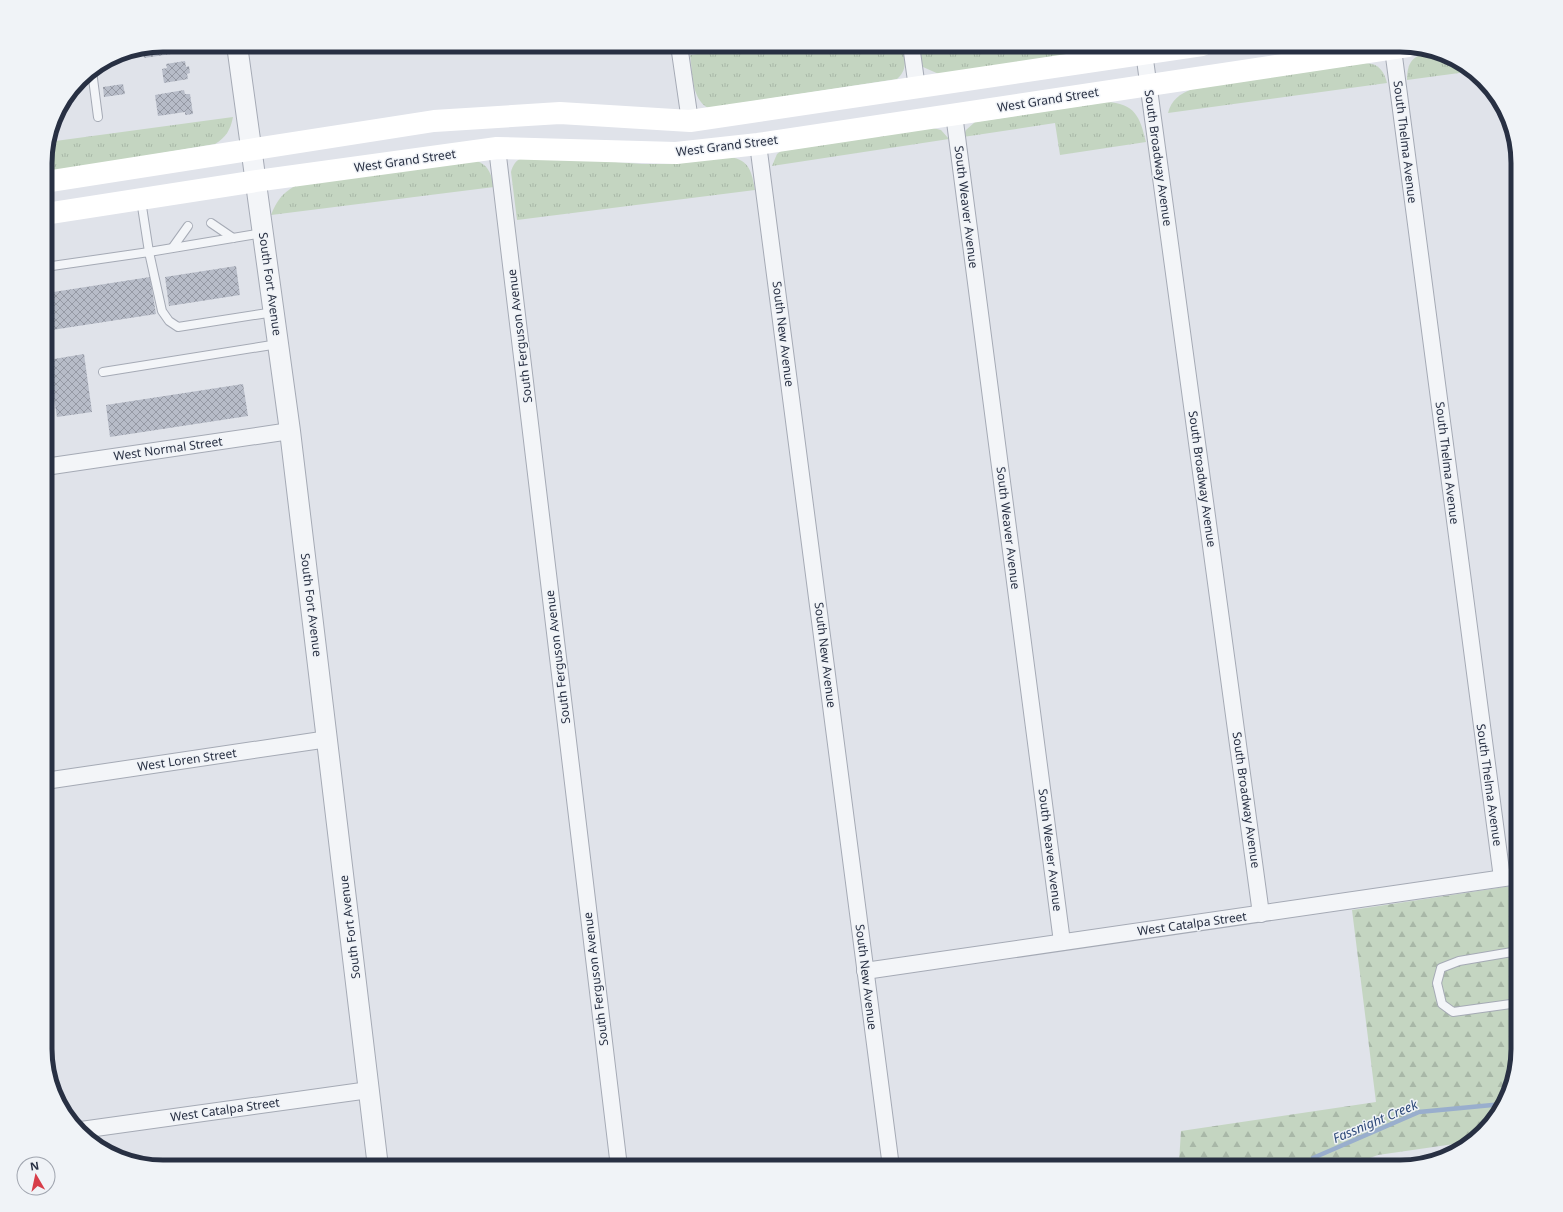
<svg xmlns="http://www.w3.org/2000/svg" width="1563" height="1212" viewBox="0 0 1563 1212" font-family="'Noto Sans',sans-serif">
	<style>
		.grass { fill: url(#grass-tufts) }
		.forest { fill: url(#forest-firs) }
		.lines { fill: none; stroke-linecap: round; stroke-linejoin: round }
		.stream { stroke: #99aecd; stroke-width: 4.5 }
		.building { fill: url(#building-cross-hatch) }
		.service-casing { stroke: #a5aab5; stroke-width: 10 }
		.minor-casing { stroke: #a5aab5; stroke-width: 18 }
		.tertiary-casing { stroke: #a5aab5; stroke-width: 22 }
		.service { stroke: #f3f5f8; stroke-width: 8 }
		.minor { stroke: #f3f5f8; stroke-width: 16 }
		.tertiary { stroke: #f3f5f8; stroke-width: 20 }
		.secondary { stroke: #fff; stroke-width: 22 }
		.labels { text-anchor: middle; stroke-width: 3; stroke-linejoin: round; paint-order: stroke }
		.street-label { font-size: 12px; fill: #283043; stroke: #f0f3f7 }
		.water-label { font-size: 13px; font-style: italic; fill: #2f4b7a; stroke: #f0f3f7 }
		.rim { fill: none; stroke: #283043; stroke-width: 5 }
	</style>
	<defs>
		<pattern id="grass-tufts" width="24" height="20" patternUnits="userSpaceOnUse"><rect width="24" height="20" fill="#c4d5c1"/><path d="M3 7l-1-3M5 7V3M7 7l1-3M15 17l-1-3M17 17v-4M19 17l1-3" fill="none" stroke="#a8b7a7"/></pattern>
		<pattern id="forest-firs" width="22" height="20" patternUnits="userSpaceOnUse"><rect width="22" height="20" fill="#c4d5c1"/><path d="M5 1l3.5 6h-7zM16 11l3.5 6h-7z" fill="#a8b7a7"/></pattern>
		<pattern id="building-cross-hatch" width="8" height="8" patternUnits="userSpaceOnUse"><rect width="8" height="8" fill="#b7bcc8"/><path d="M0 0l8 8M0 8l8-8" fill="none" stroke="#9599a4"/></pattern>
	</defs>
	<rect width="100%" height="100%" fill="#e0e3ea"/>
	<g class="grass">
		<path d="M 760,45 L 903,45 C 905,58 908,70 897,79 L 708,108 C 691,98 693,74 690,55 Z"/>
		<path d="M 917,45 L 1112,45 L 1101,51 L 941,75 L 923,67 Z"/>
		<path d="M 1437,51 L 1472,69 L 1474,71 L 1407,80 C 1407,58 1416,54 1437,51 Z"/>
		<path d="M 1366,63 C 1379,64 1384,71 1387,83 L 1168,113 C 1171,100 1180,94 1192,89 Z"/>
		<path d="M 1106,102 C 1135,103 1140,117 1146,142 L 1060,155 L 1055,123 L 963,137 L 966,130 L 975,122 Z"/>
		<path d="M 233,117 C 230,131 226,137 215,144 L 45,173 L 45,155 L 48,142 Z"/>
		<path d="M 933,128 L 941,130 L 949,139 L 772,166 L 777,154 L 781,151 Z"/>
		<path d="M 535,156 L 642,164 L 674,164 L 730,157 C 750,160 752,173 755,190 L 517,220 L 511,172 C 515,158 522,157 535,156 Z"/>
		<path d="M 474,160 C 488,164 491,173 494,187 L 271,215 C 276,202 282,193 295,186 Z"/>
	</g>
	<path class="forest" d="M 1518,885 L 1518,1049 L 1512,1087 L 1494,1121 L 1468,1142 L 1378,1155 L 1345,1167 L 1257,1167 L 1250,1162 L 1179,1162 L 1181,1131 L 1376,1102 L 1352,910 Z"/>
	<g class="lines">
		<path class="stream" d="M 1311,1167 L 1313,1158 L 1419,1112 L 1503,1104"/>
	</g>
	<g class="building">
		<path d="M 163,45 L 184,45 L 185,52 L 144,58 L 143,49 Z"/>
		<path d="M 185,61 L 186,67 L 189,66 L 190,73 L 187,74 L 188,79 L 164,83 L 162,69 L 167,68 L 166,64 Z"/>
		<path d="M 123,84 L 125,94 L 104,97 L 103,87 Z"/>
		<path d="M 184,90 L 185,94 L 190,94 L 193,114 L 185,115 L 185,112 L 158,116 L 155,95 Z"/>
		<path d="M 236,266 L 240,295 L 169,306 L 165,277 Z"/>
		<path d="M 150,277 L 156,314 L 52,330 L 47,293 Z"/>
		<path d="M 84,354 L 92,412 L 57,417 L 48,360 Z"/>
		<path d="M 243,384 L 248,416 L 110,437 L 106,405 Z"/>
	</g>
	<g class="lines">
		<g class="service-casing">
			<g id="service">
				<path d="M 92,71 L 98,117"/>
				<path d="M 141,200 L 149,252 L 263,233"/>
				<path d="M 211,223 L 233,238"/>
				<path d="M 173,247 L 188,226"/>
				<path d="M 45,267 L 149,252 L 162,311 L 169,321 L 178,327 L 274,312"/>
				<path d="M 103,372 L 278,344"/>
				<path d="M 1515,876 L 1518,901"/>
				<path d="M 1518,951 L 1459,961 L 1441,968 L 1437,983 L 1442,1004 L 1453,1012 L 1518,1003"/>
			</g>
		</g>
		<g class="minor-casing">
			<g id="minor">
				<path d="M 679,45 L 690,121"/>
				<path d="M 911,45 L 917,88"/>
				<path d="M 1143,45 L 1261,914"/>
				<path d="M 1393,49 L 1502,878"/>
				<path d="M 954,114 L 1062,942"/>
				<path d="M 758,144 L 891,1167"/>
				<path d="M 497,148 L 619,1167"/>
				<path d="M 45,467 L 290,431"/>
				<path d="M 45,781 L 328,739"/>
				<path d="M 865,971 L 1518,876"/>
				<path d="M 81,1130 L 369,1090"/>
			</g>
		</g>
		<g class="tertiary-casing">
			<path id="tertiary" d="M 237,45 L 290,431 L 378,1167"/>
		</g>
		<use href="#service" class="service"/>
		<use href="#minor" class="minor"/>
		<use href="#tertiary" class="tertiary"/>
		<g class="secondary">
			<path d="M 45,182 L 434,121 L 560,113 L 690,121 L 1202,45"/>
			<path d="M 45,214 L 256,181 L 497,148 L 676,153 L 758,144 L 1408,46"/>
		</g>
	</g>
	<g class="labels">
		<g class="street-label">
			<text transform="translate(1048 100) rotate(-9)" y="4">West Grand Street</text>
			<text transform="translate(1405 142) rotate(83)" y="4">South Thelma Avenue</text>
			<text transform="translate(727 146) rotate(-7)" y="4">West Grand Street</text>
			<text transform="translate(1158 158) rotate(82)" y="4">South Broadway Avenue</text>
			<text transform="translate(405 161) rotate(-8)" y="4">West Grand Street</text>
			<text transform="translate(966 207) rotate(83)" y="4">South Weaver Avenue</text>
			<text transform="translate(270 284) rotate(82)" y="4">South Fort Avenue</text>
			<text transform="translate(783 334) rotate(83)" y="4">South New Avenue</text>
			<text transform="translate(520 336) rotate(-97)" y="4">South Ferguson Avenue</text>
			<text transform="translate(168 449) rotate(-8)" y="4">West Normal Street</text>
			<text transform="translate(1447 463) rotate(83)" y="4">South Thelma Avenue</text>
			<text transform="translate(1202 479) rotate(82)" y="4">South Broadway Avenue</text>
			<text transform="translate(1008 528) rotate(83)" y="4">South Weaver Avenue</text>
			<text transform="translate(311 605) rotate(83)" y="4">South Fort Avenue</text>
			<text transform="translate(825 655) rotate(83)" y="4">South New Avenue</text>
			<text transform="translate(558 657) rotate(-97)" y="4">South Ferguson Avenue</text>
			<text transform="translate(187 760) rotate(-8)" y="4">West Loren Street</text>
			<text transform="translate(1489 785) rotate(82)" y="4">South Thelma Avenue</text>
			<text transform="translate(1246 800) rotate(82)" y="4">South Broadway Avenue</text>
			<text transform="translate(1050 850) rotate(83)" y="4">South Weaver Avenue</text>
			<text transform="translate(1192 924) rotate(-8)" y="4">West Catalpa Street</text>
			<text transform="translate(350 927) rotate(-97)" y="4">South Fort Avenue</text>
			<text transform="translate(866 977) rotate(83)" y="4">South New Avenue</text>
			<text transform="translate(596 979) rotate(-97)" y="4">South Ferguson Avenue</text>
			<text transform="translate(225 1110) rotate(-8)" y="4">West Catalpa Street</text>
		</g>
		<g class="water-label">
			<text transform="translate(1375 1121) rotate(-23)" y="5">Fassnight Creek</text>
		</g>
	</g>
	<path d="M0 0H1563V1212H0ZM163 52H1400A111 111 0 0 1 1511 163V1049A111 111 0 0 1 1400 1160H163A111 111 0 0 1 52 1049V163A111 111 0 0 1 163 52Z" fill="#f0f3f7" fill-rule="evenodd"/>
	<path class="rim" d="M163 52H1400A111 111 0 0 1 1511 163V1049A111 111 0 0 1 1400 1160H163A111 111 0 0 1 52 1049V163A111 111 0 0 1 163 52Z"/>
	<g transform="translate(36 1176) rotate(351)"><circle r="19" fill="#f0f3f7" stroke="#a0a5af"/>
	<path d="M0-3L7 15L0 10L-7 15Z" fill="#d73d49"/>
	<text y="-6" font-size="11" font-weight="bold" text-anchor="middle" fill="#283043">N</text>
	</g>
</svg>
